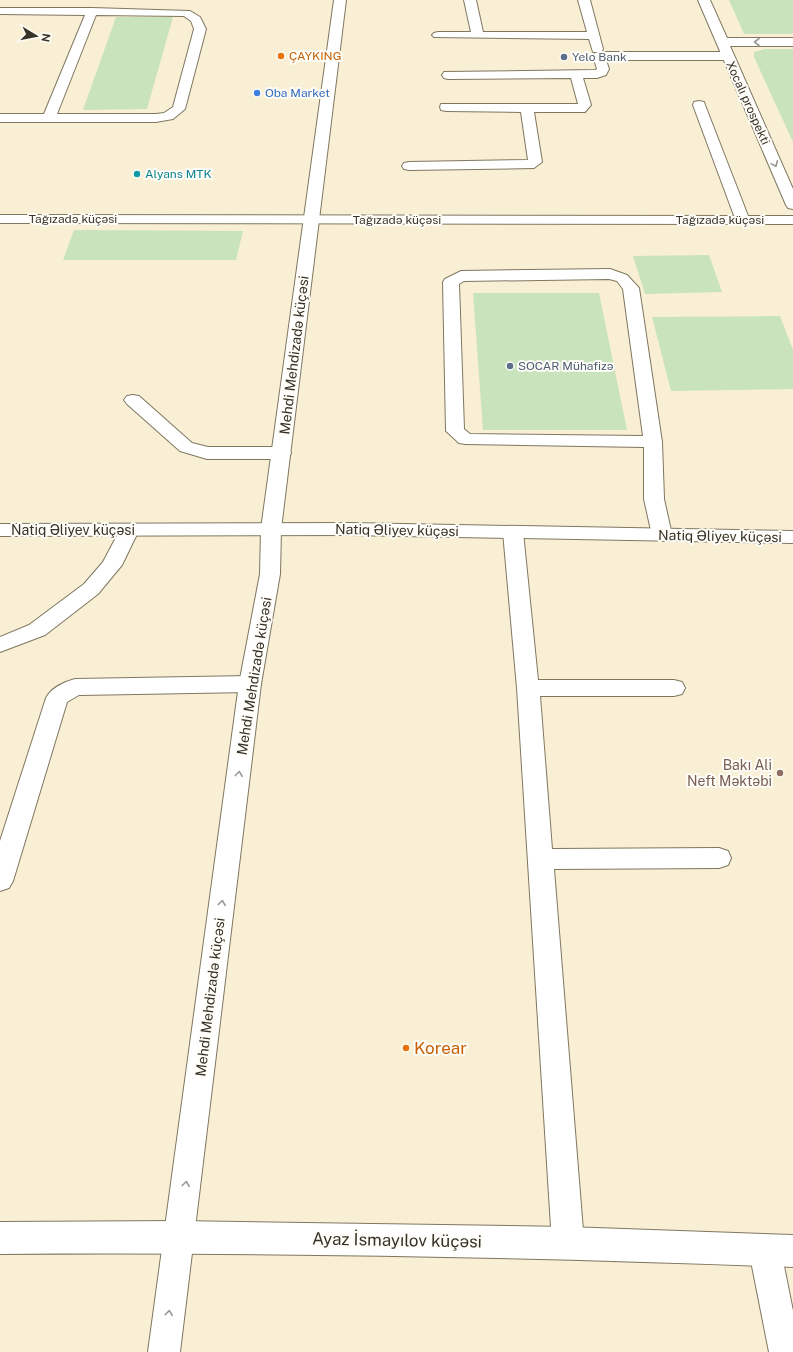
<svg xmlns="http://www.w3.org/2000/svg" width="793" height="1352" viewBox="0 0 793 1352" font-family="'Public Sans',sans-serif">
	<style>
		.green { fill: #c9e3bd }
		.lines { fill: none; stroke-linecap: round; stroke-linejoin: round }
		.lane-casing { stroke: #7f7760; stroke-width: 2 }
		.street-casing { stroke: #7f7760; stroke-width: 2 }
		.secondary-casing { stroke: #7f7760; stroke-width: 2 }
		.lane { fill: #fff; fill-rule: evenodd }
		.street { fill: #fff; fill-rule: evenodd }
		.secondary { fill: #fff; fill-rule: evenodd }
		.oneway { stroke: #9a9894 }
		.food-dot { fill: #e8710a; stroke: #fefdf7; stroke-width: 1.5 }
		.service-dot { fill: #5c6f8a; stroke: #fefdf7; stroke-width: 1.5 }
		.shop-dot { fill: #3f7fe0; stroke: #fefdf7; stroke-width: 1.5 }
		.culture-dot { fill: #0f9aa8; stroke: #fefdf7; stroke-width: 1.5 }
		.education-dot { fill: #8d6e63; stroke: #fefdf7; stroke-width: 1.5 }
		.labels { text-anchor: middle; stroke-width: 4; stroke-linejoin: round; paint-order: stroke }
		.far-food-label { font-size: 12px; fill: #c56008; stroke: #fefdf7; text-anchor: start }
		.far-service-label { font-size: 12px; fill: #4e5e75; stroke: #fefdf7; text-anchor: start }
		.far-shop-label { font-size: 12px; fill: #366cbe; stroke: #fefdf7; text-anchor: start }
		.far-street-label { font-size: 12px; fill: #363228; stroke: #fefdf7 }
		.far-culture-label { font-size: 12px; fill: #0d838f; stroke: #fefdf7; text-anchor: start }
		.street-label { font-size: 14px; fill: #363228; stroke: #fefdf7 }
		.education-label { font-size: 14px; fill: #785e54; stroke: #fefdf7; text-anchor: end }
		.near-food-label { font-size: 17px; fill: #c56008; stroke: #fefdf7; text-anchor: start }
		.near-street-label { font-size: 17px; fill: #363228; stroke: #fefdf7 }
	</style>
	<rect width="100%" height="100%" fill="#f8efd5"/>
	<g class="green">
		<path d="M 729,0 L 793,0 L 793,34 L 744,34 Z"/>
		<path d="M 116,17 L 173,17 L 147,109 L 83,110 Z"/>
		<path d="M 765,49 L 793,49 L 793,142 L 754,57 L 754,52 Z"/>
		<path d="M 74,230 L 243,231 L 236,260 L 63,260 Z"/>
		<path d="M 709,255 L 722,292 L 645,294 L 633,256 Z"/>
		<path d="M 473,293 L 599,293 L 627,430 L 483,430 Z"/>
		<path d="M 780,316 L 793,350 L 793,389 L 671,391 L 652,317 Z"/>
	</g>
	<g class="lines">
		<g class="lane-casing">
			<g id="lane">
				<path d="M 464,0 L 476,0 L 483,32 L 587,32 L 578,0 L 590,0 L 603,49 L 601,52 L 593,52 L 589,39 L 434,37 L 432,35 L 434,33 L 438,32 L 471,32 Z"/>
				<path d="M 0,8 L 92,8 L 190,11 L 200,17 L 206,29 L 185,109 L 173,119 L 156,122 L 0,122 L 0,114 L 44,114 L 85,15 L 0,14 ZM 96,15 L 184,16 L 191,21 L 194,29 L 173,107 L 164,113 L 156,114 L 57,114 Z"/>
				<path d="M 599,52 L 727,52 L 731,53 L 733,56 L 731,59 L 727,60 L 606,60 L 609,69 L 606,75 L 597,78 L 583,78 L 591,105 L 585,112 L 534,112 L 542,162 L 534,168 L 409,170 L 404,169 L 402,166 L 404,163 L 409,162 L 528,160 L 521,112 L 446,111 L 441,110 L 440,107 L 441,104 L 578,104 L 571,78 L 448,79 L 444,78 L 442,75 L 444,72 L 595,70 L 597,69 L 593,56 L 595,53 Z"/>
				<path d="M 699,101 L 704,102 L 705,105 L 750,221 L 748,224 L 743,225 L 738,224 L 736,221 L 693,105 L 694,102 Z"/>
				<path d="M 610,269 L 627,275 L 639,288 L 662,442 L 664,499 L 672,535 L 669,539 L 662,541 L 655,539 L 652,535 L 644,499 L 644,447 L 465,444 L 459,443 L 446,431 L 443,282 L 445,279 L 461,271 ZM 609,279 L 617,281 L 623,289 L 643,436 L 470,434 L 464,429 L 459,284 L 464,281 Z"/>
				<path d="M 133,395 L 139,396 L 192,443 L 208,447 L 282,447 L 289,449 L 291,453 L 289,457 L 282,459 L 207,459 L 180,451 L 127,404 L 124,400 L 127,396 Z"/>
				<path d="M 129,524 L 136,526 L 139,530 L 122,565 L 98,594 L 45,635 L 0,652 L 0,637 L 29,625 L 84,584 L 103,562 L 122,526 Z"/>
				<path d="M 513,526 L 520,528 L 523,532 L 538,680 L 674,680 L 682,682 L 685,688 L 682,694 L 674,696 L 540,696 L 552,849 L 719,848 L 728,851 L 731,858 L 728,865 L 719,868 L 554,869 L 584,1243 L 579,1254 L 568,1259 L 557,1254 L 552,1243 L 517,688 L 503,532 L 506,528 Z"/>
				<path d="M 250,676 L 258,678 L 261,684 L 258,690 L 250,692 L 79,695 L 67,702 L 13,881 L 9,888 L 0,891 L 0,841 L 46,698 C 51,688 64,682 75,679 Z"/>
				<path d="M 765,1235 L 776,1240 L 781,1251 L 793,1311 L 793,1352 L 769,1352 L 749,1251 L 754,1240 Z"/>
			</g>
		</g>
		<g class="street-casing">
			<g id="street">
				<path d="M 0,215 L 793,216 L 793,224 L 0,223 Z"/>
				<path d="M 349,523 L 793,531 L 793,543 L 349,535 L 0,536 L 0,524 Z"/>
				<path d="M 179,1221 L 568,1227 L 793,1235 L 793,1267 C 529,1257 264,1252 0,1254 L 0,1222 Z"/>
			</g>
		</g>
		<g class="secondary-casing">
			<g id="secondary">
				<path d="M 334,0 L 346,0 L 281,529 L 280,574 L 261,684 L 180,1352 L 148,1352 L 239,684 L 260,574 L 261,529 Z"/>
				<path d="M 698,0 L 710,0 L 727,38 L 793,38 L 793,46 L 730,46 L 793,189 L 793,209 L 788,208 L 786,205 Z"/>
			</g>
		</g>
		<use href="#lane" class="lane"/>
		<use href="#street" class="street"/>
		<use href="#secondary" class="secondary"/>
	</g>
	<defs><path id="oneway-chevron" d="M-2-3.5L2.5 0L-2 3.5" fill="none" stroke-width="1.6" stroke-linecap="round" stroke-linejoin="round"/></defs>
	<g class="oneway">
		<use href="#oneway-chevron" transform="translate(757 42) rotate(180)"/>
		<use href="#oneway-chevron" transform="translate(775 164) rotate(66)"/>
		<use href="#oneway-chevron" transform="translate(239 774) rotate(-83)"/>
		<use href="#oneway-chevron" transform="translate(222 903) rotate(-83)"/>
		<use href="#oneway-chevron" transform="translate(186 1184) rotate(-83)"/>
		<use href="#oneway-chevron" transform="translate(169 1313) rotate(-83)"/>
	</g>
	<g class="food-dot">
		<circle cx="281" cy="56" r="4"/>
		<circle cx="406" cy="1048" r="4"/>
	</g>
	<g class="service-dot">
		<circle cx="564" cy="57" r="4"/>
		<circle cx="510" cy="366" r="4"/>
	</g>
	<circle class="shop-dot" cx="257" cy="93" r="4"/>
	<circle class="culture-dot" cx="137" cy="174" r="4"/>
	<circle class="education-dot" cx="780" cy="773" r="4"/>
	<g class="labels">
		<g class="far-food-label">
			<text x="289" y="60">ÇAYKING</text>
		</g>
		<g class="far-service-label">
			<text x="572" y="61">Yelo Bank</text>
			<text x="518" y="370">SOCAR Mühafizə</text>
		</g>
		<g class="far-shop-label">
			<text x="265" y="97">Oba Market</text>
		</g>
		<g class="far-street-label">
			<text transform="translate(748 103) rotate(66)" y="4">Xocalı prospekti</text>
			<text x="73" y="223">Tağızadə küçəsi</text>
			<text x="397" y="224">Tağızadə küçəsi</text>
			<text x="720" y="224">Tağızadə küçəsi</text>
		</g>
		<g class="far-culture-label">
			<text x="145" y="178">Alyans MTK</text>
		</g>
		<g class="street-label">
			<text transform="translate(294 355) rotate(-83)" y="5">Mehdi Mehdizadə küçəsi</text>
			<text x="73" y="535">Natiq Əliyev küçəsi</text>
			<text transform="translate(397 530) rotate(1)" y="5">Natiq Əliyev küçəsi</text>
			<text transform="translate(720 536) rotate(1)" y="5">Natiq Əliyev küçəsi</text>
			<text transform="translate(254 676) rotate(-81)" y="5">Mehdi Mehdizadə küçəsi</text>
			<text transform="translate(210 997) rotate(-83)" y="5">Mehdi Mehdizadə küçəsi</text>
		</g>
		<g class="education-label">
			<text x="772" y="770">Bakı Ali<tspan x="772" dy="16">Neft Məktəbi</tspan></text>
		</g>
		<g class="near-food-label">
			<text x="414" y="1054">Korear</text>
		</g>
		<g class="near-street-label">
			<text transform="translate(397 1240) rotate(1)" y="6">Ayaz İsmayılov küçəsi</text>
		</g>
	</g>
	<g transform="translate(36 36) rotate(100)" stroke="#fefdf7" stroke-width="3" paint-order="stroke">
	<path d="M0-3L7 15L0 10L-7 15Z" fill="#363228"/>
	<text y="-6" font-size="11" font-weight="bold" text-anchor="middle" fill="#363228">N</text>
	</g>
</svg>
